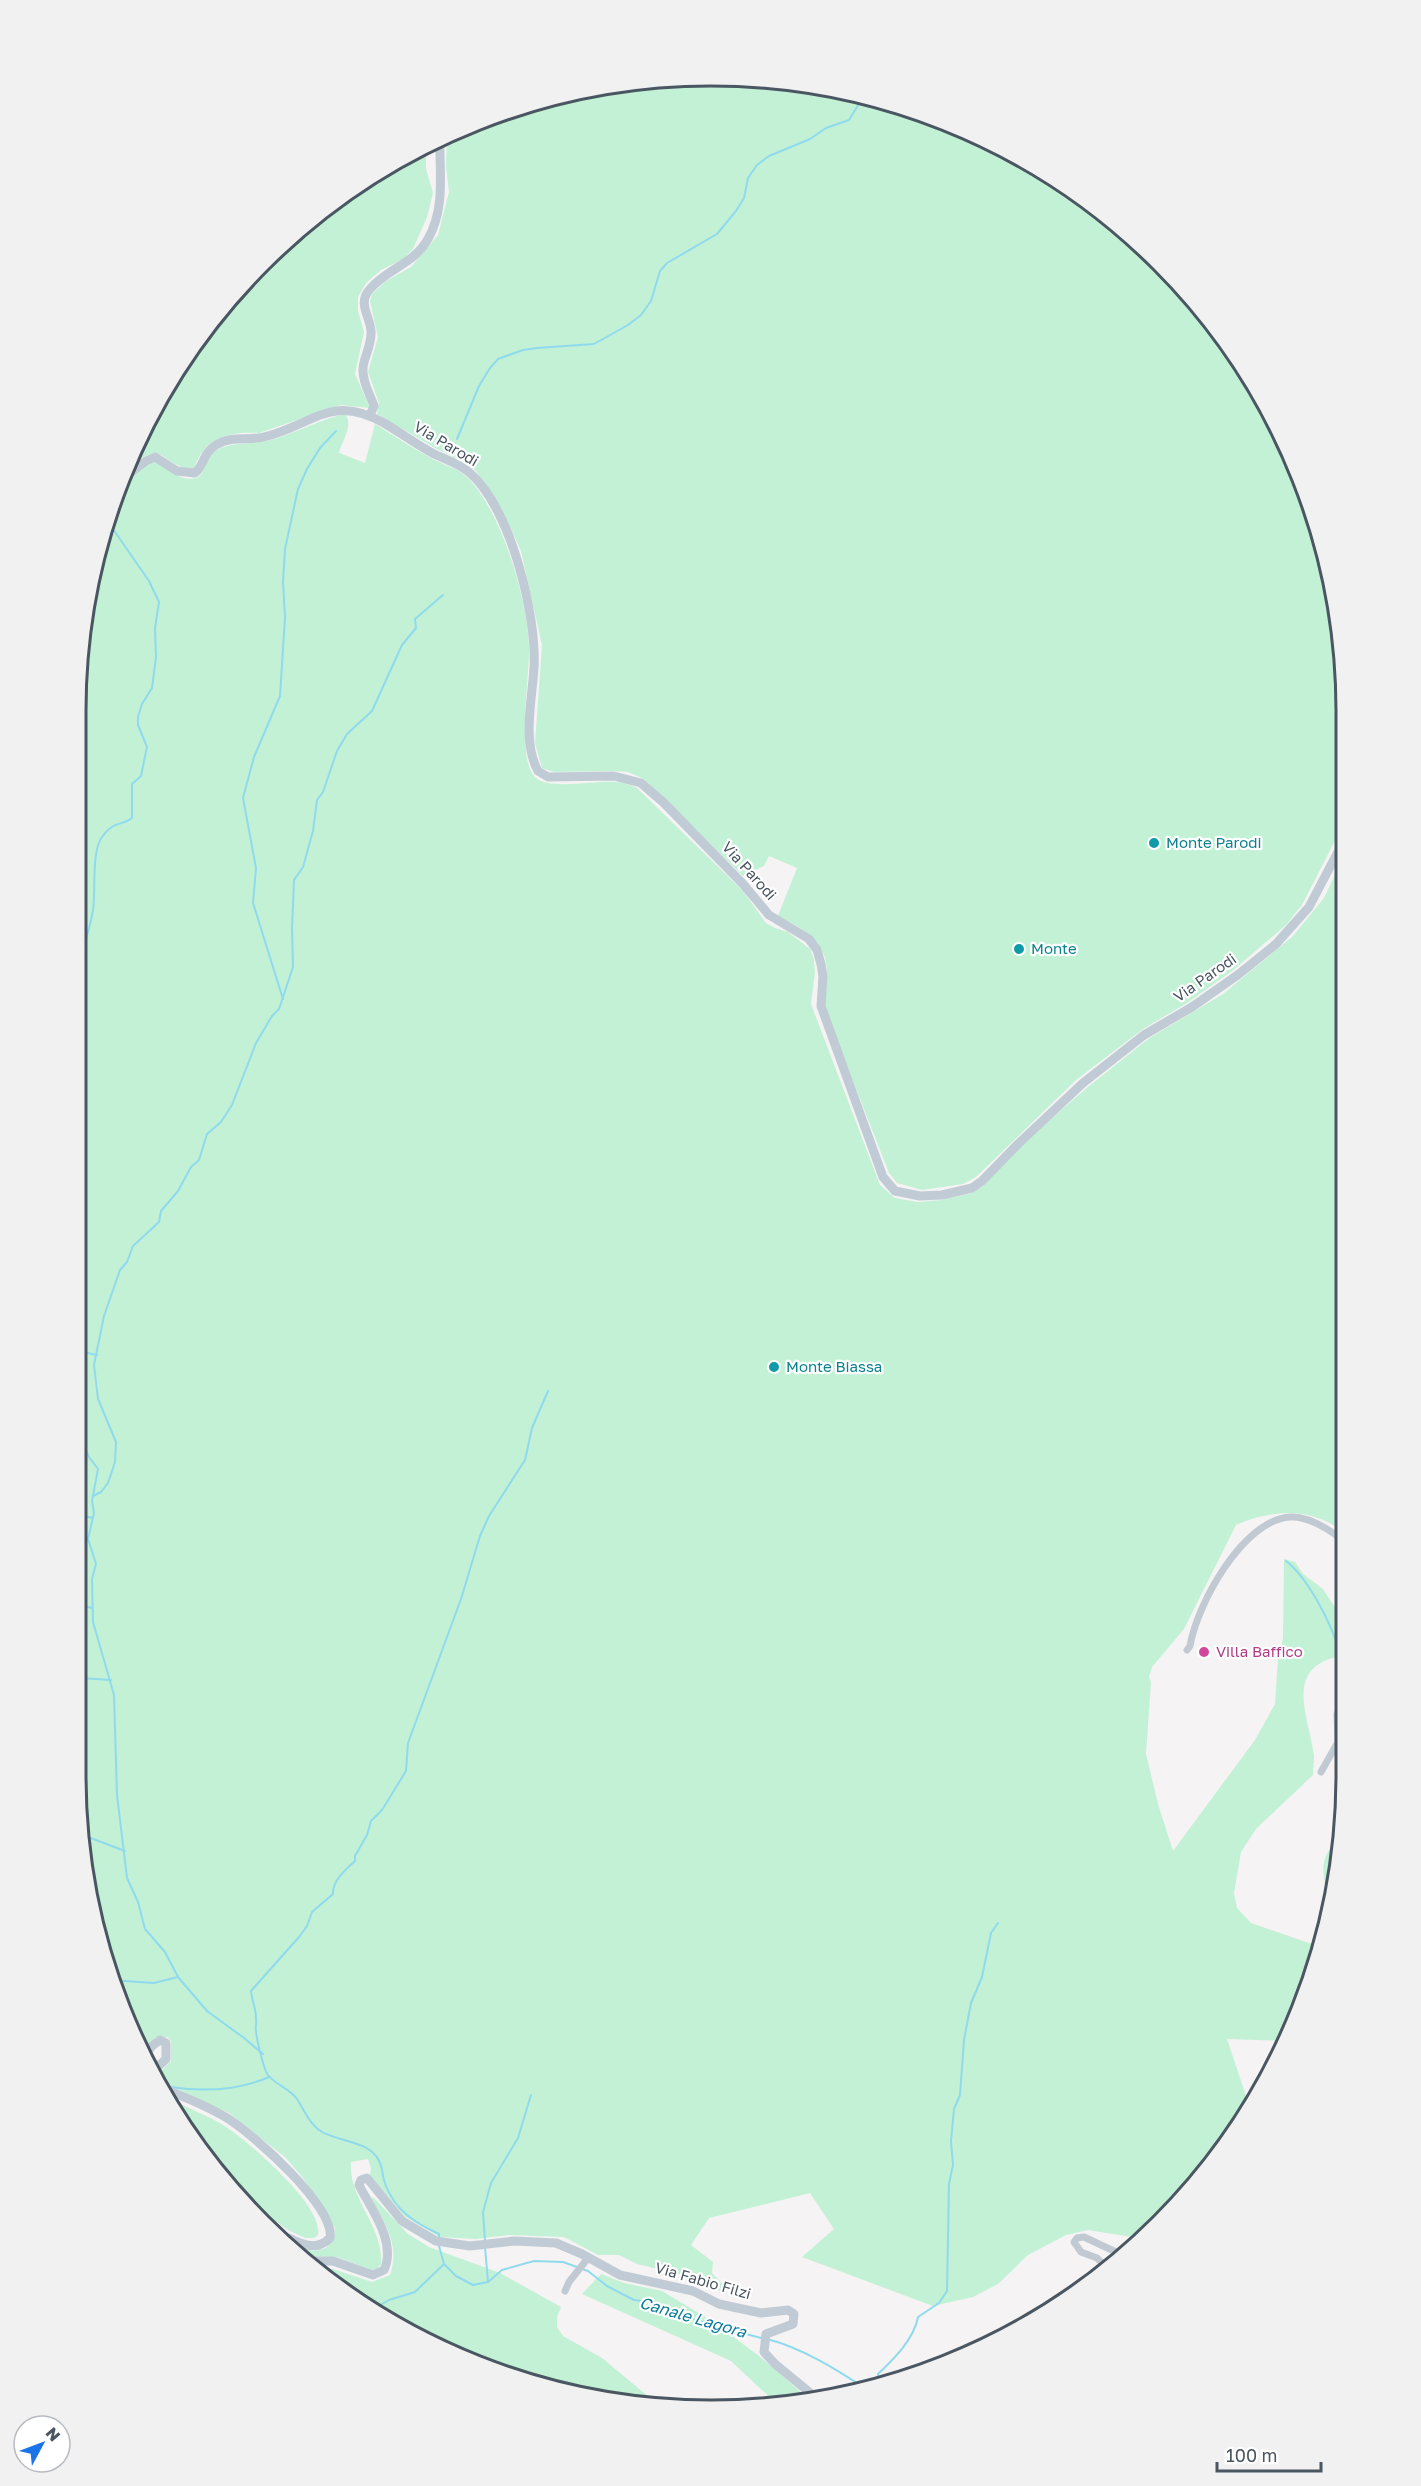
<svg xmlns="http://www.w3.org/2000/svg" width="1421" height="2486" viewBox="0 0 1421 2486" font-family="'Golos Text',sans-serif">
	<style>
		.green { fill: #c3f1d5 }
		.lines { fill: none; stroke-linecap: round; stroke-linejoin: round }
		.stream { stroke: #90daee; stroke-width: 2 }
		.street { stroke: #c1cad2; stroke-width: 7 }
		.secondary { stroke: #c1cbd6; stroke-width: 9 }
		.culture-dot { fill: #0f9aa8; stroke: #fff; stroke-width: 2 }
		.hotel-dot { fill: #d1479c; stroke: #fff; stroke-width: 2 }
		.labels { text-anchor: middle; stroke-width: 4.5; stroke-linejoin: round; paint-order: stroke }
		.street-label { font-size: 15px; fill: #4a5661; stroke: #fff }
		.culture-label { font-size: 15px; fill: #0d838f; stroke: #fff; text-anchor: start }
		.hotel-label { font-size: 15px; fill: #b23c85; stroke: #fff; text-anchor: start }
		.water-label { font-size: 16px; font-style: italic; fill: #0c7c9b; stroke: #fff }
		.rim { fill: none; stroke: #4a5661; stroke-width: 3 }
	</style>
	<rect width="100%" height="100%" fill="#f5f3f3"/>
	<g class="green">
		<path d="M 669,76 L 794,80 L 915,109 L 1029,160 L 1160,261 L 1239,358 L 1312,506 L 1341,628 L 1341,829 L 1302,905 L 1286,925 L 1232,971 L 1187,1003 L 1143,1029 L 1076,1080 L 976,1177 L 963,1184 L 922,1190 L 897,1183 L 889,1173 L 824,1007 C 822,996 826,986 827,974 C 828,942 803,929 778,916 L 797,868 L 769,856 L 764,866 L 743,876 L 644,779 L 628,772 L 615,771 L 554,772 L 542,768 L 535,743 L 542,645 L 521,551 L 502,509 L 476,471 L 466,463 L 435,448 L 377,414 L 379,403 L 368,372 L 378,337 L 370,301 L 372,294 L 386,281 L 411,267 L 438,235 L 449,192 L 446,167 L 447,134 L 546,97 Z"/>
		<path d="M 426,143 L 426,169 L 433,193 L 427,217 L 413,249 L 403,259 L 381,270 L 366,283 L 358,297 L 358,311 L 364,332 L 355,374 L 370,408 L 341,405 L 259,433 C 228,431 205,437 194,468 C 160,469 167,435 129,468 L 160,392 L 233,291 L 324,206 Z"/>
		<path d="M 345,414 C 354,425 342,441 339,453 L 365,463 L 375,424 C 393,435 411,447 429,457 C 442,465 459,468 469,479 C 502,514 528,600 529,648 C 530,674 516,759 535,777 C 549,792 603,778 624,783 C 628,784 633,786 637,788 L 743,891 L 766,923 L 775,928 L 788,932 L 810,949 L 814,959 L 815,973 L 811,1004 L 880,1185 L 895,1198 L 918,1202 L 941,1200 L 972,1193 L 983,1186 L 1030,1137 L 1088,1087 L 1148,1039 L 1223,994 L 1293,936 L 1324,898 L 1341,862 L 1344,1532 C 1310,1507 1274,1509 1236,1525 L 1184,1629 L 1152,1667 L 1149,1677 L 1151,1682 L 1146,1754 L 1158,1804 L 1173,1851 L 1255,1740 L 1275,1704 L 1278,1658 L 1283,1638 L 1284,1559 L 1295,1562 L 1303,1574 L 1323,1589 L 1334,1606 L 1344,1628 L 1344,1658 L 1341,1656 C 1282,1667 1309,1717 1314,1756 C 1314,1763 1313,1769 1313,1775 L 1256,1829 L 1241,1852 L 1234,1893 L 1237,1908 L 1251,1923 L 1309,1943 L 1319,1944 L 1312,1979 L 1285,2041 L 1227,2039 L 1250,2108 L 1189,2194 L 1144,2239 L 1088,2230 L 1066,2235 L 1028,2255 L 998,2284 L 973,2297 L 933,2306 L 802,2257 L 834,2229 L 810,2193 L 709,2218 L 691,2245 L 713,2262 L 712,2273 L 722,2284 L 727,2294 L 679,2274 L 637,2264 L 619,2255 L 598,2255 L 564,2237 L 510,2235 L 475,2239 L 440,2237 L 404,2216 L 370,2175 L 371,2168 L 368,2159 L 351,2162 C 348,2199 384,2226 381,2264 L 377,2269 L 372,2270 L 337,2257 L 299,2256 L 284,2244 L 288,2242 L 313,2251 L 326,2248 L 334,2239 L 335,2228 L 303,2178 L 286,2158 L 229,2113 L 154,2078 L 171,2061 L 171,2042 L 168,2037 L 156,2037 L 140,2054 L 137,2048 L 137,2030 L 121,2010 L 109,1979 L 80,1859 L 76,669 C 86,611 93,488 154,462 C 169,467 178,482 196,478 C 205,476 206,456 217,450 C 234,441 253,445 271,440 C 296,433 319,420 345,414 Z"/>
		<path d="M 1340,1839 L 1340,1840 L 1328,1902 C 1325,1876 1315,1858 1340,1839 Z"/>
		<path d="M 166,2097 C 187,2108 213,2117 232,2131 C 254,2147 324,2207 318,2235 L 314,2238 L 305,2238 L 288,2230 L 260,2210 L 242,2203 L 206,2162 Z"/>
		<path d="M 373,2197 L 408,2234 L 429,2247 L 500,2273 L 561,2307 L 557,2317 L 557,2327 L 563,2336 L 602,2358 L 661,2407 L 628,2406 L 546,2389 L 430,2346 L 357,2304 L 313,2268 L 333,2269 L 372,2282 L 390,2275 C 400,2244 386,2226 372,2199 Z"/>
		<path d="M 601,2274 L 624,2283 L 662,2291 L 712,2321 L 759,2356 L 812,2402 L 779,2406 L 731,2361 L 582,2294 Z"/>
	</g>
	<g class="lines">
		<g class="stream">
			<path d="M 457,439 L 479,386 L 490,368 L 498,359 L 523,350 L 537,348 L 594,344 L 628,325 L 641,315 L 651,301 L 660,271 L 667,263 L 717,234 L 736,211 L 744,198 L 748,178 L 757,165 L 769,156 L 810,139 L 826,128 L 849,120 L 863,97"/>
			<path d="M 77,963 C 84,946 90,929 93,910 C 96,891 91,852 102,837 C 114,820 122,826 132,818 L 132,784 L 141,776 L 147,747 L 138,725 L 138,717 L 142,704 L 152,688 L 156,657 L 155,628 L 159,602 L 149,581 L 113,529 L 109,517"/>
			<path d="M 283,999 L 253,903 L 256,868 L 243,798 L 254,757 L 280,696 L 285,618 L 283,582 L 285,549 L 298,489 L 307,469 L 320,448 L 336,431"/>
			<path d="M 79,1351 L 97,1355"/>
			<path d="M 79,1435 L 89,1457 L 98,1469 L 92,1501 L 94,1513 L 88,1539 L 96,1564 L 92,1579 L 93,1622 L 114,1695 L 117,1795 L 127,1878 L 138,1902 L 145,1929 L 165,1952 L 178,1977 L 207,2011 L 244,2038 L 263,2054"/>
			<path d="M 93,1496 L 101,1492 L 108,1483 L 115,1462 L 116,1442 L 98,1399 L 94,1365 L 104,1316 L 120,1270 L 127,1262 L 133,1246 L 159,1222 L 161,1211 L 178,1191 L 191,1167 L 199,1160 L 207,1134 L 221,1122 L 232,1105 L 256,1043 L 272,1016 L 279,1009 L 293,967 L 292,929 L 294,880 L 303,867 L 313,831 L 317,800 L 323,792 L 337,751 L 347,734 L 372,711 L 402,645 L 416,628 L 415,619 L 443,595"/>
			<path d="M 79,1515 L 93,1518"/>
			<path d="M 1286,1561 C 1308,1578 1331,1623 1339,1650 C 1341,1658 1341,1666 1344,1673"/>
			<path d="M 80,1605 L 92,1608"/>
			<path d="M 80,1678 L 111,1680"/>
			<path d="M 80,1834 L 125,1851"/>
			<path d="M 109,1980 L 154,1983 L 178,1977"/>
			<path d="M 170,2087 C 204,2092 237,2091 269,2077"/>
			<path d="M 439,2240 L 439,2234 C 415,2223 396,2211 386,2186 C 381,2175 384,2165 376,2156 C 364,2141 338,2141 322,2132 C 310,2125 304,2110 297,2099 C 290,2089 276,2085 268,2075 C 264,2071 257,2040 256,2032 C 255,2027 257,2023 256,2018 C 256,2009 252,2001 251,1991 L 299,1937 L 307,1926 L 312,1912 L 333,1894 C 332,1881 346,1869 355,1861 L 355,1856 L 367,1835 L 371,1821 L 382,1810 L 406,1771 L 408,1743 L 461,1599 L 480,1536 L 489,1516 L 525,1460 L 532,1428 L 548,1391"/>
			<path d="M 485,2241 L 483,2212 L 491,2183 L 518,2138 L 531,2095"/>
			<path d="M 439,2246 L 444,2264 L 456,2276 L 473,2285 L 488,2282 L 502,2270 L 534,2261 L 563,2262 L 588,2271 L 607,2286 L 634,2300 L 652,2302 L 698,2321 L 761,2338"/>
			<path d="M 485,2247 L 488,2282"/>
			<path d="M 370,2311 L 389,2300 L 415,2292 L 444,2264"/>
			<path d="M 767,2339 C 802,2348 836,2369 866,2389"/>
			<path d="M 878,2386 L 878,2374 C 894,2359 914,2339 918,2317 L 939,2303 L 947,2291 L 949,2184 L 953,2165 L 951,2141 L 954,2109 L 960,2095 L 964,2040 L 971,2003 L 982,1977 L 991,1933 L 998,1923"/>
		</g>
		<g class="street">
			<path d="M 1187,1650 L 1190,1646 C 1197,1604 1243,1520 1290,1517 C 1308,1516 1330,1530 1344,1541"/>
			<path d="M 1321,1772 L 1338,1742 L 1337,1714 L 1344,1700"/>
			<path d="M 1108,2269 L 1097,2258 L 1081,2252 L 1074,2242 L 1077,2238 L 1084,2237 L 1116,2252"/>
			<path d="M 565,2291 L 569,2282 L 588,2258"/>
		</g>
		<g class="secondary">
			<path d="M 370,415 L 374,406 C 370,394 363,384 363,371 C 362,359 372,347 371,331 C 370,316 357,303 370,289 C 388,268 414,264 428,239 C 446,207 439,172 440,137"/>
			<path d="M 125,477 L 146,461 L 155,457 L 177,471 L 195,473 C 205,464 202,454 216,445 C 232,435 248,441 264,437 C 314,425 330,393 384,423 C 401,433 417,445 434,454 C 447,460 460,464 470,473 C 511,509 537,616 534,668 C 532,700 522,742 538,771 L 548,777 L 614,776 L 641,783 L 664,803 L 743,884 L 769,915 L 809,939 L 817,950 L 821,964 L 823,976 L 821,1006 L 883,1177 L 895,1191 L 920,1196 L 942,1195 L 972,1188 L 982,1181 L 1019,1143 L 1083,1083 L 1144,1035 L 1192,1007 L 1239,974 L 1276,944 L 1309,907 L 1341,846"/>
			<path d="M 126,2021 L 133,2034 L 134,2041"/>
			<path d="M 142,2058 L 152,2046 L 160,2040 L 166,2043 L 166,2059 L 151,2073"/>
			<path d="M 159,2086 C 182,2097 209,2106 230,2120 C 255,2136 336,2208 330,2238 C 317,2251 303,2245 289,2238 L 281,2241"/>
			<path d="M 305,2261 L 333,2261 L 373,2275 L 384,2270 C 397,2242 371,2209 359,2185 L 361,2180 L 367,2178 L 402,2221 L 436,2241 L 470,2246 L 514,2241 L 556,2243 L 582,2254 L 620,2275 L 693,2291 L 719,2304 L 761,2313 L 788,2310 L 794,2314 L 793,2324 L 766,2334 L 764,2352 L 775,2364 L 820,2401"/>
		</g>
	</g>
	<g class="culture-dot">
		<circle cx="1154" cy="843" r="6"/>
		<circle cx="1019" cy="949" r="6"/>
		<circle cx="774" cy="1367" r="6"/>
	</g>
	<circle class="hotel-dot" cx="1204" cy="1652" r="6"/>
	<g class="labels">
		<g class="street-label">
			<text transform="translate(446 444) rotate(31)" y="5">Via Parodi</text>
			<text transform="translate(749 871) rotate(48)" y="5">Via Parodi</text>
			<text transform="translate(1205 978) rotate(-35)" y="5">Via Parodi</text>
			<text transform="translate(703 2281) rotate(16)" y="5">Via Fabio Filzi</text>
		</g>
		<g class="culture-label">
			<text x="1166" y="848">Monte Parodi</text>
			<text x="1031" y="954">Monte</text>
			<text x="786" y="1372">Monte Biassa</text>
		</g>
		<g class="hotel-label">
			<text x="1216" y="1657">Villa Baffico</text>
		</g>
		<g class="water-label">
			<text transform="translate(693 2317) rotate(16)" y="6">Canale Lagora</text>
		</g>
	</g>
	<path d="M0 0H1421V2486H0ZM711 86H711A625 625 0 0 1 1336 711V1775A625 625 0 0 1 711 2400H711A625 625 0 0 1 86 1775V711A625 625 0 0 1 711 86Z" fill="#f1f1f2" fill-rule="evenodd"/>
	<path class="rim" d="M711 86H711A625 625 0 0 1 1336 711V1775A625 625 0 0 1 711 2400H711A625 625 0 0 1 86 1775V711A625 625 0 0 1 711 86Z"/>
	<g transform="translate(42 2444) rotate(49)"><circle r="28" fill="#ffffff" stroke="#b7bbc0" stroke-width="1.5"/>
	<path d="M0-4.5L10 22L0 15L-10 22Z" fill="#1a73e8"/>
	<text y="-9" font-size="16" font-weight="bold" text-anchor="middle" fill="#4a5661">N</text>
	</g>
	<path d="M1217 2462v9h104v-9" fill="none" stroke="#4a5661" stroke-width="3"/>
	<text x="1226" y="2462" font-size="18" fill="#4a5661" stroke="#ffffff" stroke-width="4.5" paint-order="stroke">100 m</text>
</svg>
